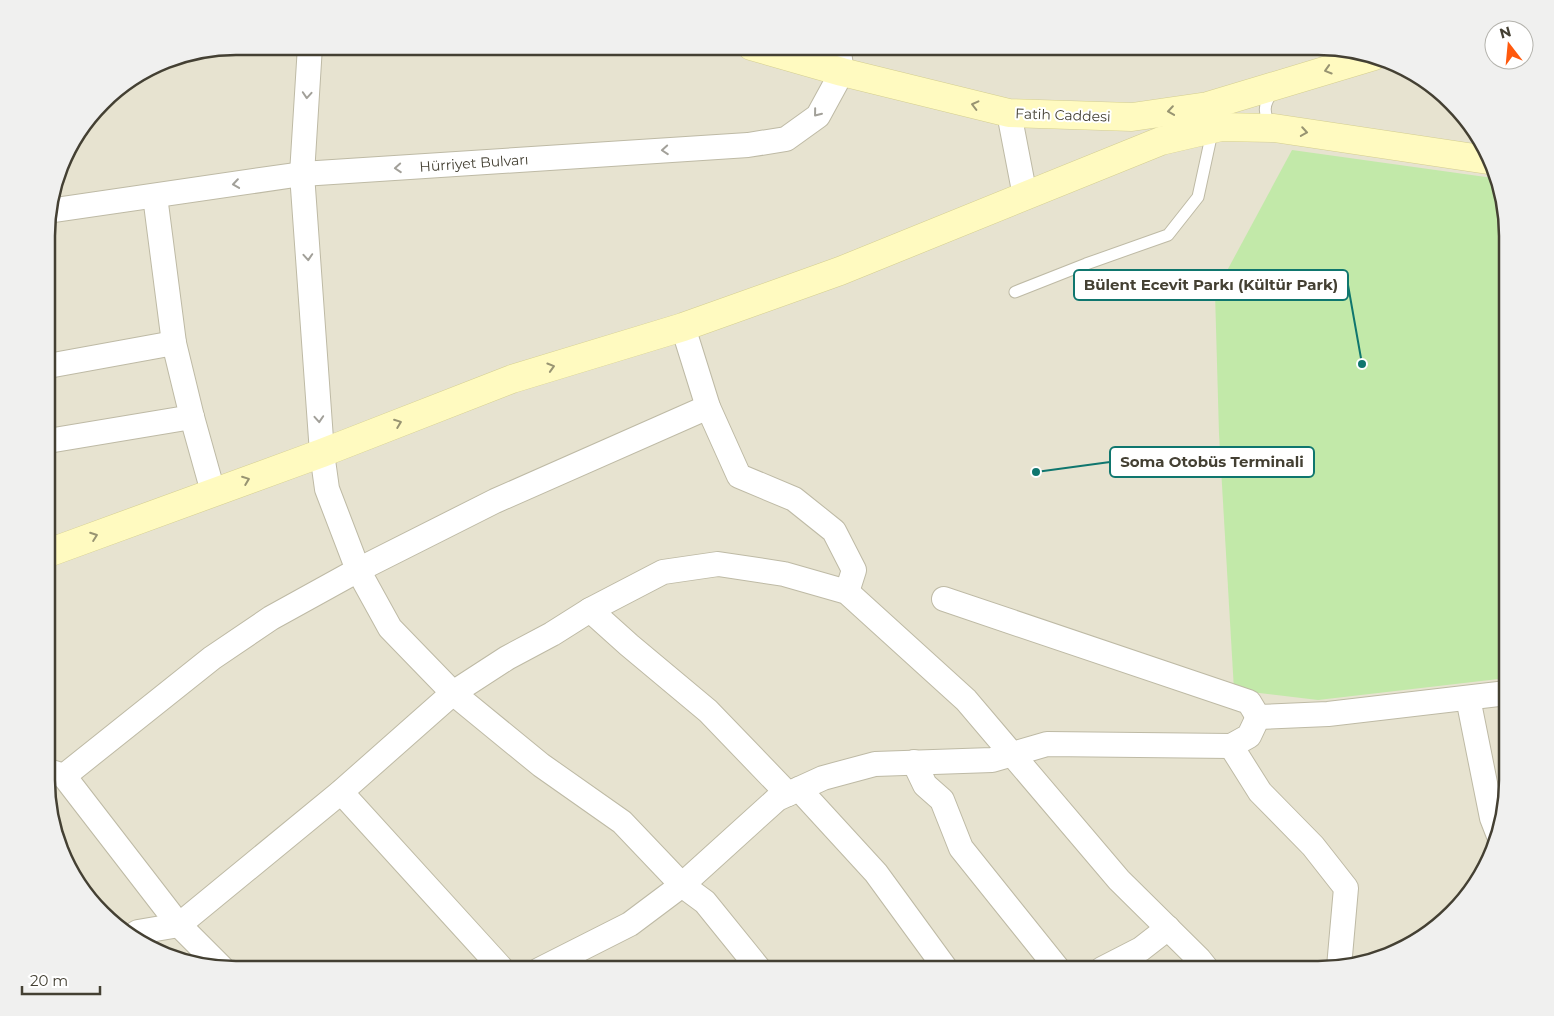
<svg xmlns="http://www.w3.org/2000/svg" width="1554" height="1016" viewBox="0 0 1554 1016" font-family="Montserrat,sans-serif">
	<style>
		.residential { fill: #e7e3d0 }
		.green { fill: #c2e9a9 }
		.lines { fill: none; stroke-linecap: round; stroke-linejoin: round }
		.lane-casing { stroke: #bebaa5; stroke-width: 13 }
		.street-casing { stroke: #bebaa5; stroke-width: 26 }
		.secondary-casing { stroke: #d4ce90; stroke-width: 29 }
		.lane { stroke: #fff; stroke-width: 11 }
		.street { stroke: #fff; stroke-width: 24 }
		.secondary { stroke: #fffac0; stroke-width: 28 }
		.oneway { stroke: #989472 }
		.oneway2 { stroke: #a2a099 }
		.labels { text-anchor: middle; stroke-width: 4; stroke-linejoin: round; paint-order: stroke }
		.street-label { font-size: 14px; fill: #444033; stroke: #fff }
		.rim { fill: none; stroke: #444033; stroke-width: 2.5 }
		.leader { fill: none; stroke: #0f766e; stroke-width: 2 }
		.callout-dot { fill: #0f766e; stroke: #fff; stroke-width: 2 }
		.callout { fill: #fff; stroke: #0f766e; stroke-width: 2 }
		.callout-label { font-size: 15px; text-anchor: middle; font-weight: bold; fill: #444033 }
	</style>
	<rect width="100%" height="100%" fill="#f2f0e3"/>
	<path class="residential" d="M 236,46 L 1318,46 L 1379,56 L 1424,78 L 1482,141 L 1507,224 L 1507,792 L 1498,841 L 1476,886 L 1413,944 L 1330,969 L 236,970 L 175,960 L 130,938 L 72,875 L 48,804 L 48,212 L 66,152 L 111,94 L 164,61 Z"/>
	<path class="green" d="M 1292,150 L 1493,178 L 1507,224 L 1507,678 L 1318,700 L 1234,690 L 1219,434 L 1215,293 Z"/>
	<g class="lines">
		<g class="lane-casing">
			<g id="lane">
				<path d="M 1273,127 C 1262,114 1263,103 1274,91"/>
				<path d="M 1015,292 L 1086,264 L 1168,235 L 1198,197 L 1211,137 L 1209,130"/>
			</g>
		</g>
		<g class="street-casing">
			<g id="street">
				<path d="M 310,46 L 302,174 L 322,453 L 327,489 L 358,570 L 390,628 L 453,693 L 541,765 L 622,822 L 682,885 L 705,902 L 760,970"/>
				<path d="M 1009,113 L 1025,196"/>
				<path d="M 155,196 L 174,343 L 192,417 L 213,492"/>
				<path d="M 48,211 L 302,174 L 748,145 L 786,139 L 818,116 L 842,72 L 838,46"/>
				<path d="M 683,327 L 708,407 L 739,476 L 794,499 L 834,531 L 854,570 L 847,592"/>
				<path d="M 48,366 L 174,343"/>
				<path d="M 48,441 L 192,417"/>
				<path d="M 944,599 L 1249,702 L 1258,717"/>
				<path d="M 590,610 L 629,645 L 708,711 L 788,794"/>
				<path d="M 1468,698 L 1492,818 L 1499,836"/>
				<path d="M 1231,746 L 1260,792 L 1313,846 L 1346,888 L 1339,967"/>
				<path d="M 914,762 L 925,785 L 942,800 L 961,848 L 1058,969"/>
				<path d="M 48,771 L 64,776 L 179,925 L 221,967"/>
				<path d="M 64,776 L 212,658 L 271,618 L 358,570 L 495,501 L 708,407"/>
				<path d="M 799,789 L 876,873 L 946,969"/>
				<path d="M 341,792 L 503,970"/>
				<path d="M 130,937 L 138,932 L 179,925 L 341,792 L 453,693 L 507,658 L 552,634 L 590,610 L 663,572 L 718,564 L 784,574 L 847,592 L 966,700 L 1119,880 L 1199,959 L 1207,969"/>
				<path d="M 1102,969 L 1141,949 L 1168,928"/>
				<path d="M 539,970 L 630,924 L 682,885 L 777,799 L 823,778 L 875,764 L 992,760 L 1047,744 L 1231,746 L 1249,736 L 1258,717 L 1328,714 L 1507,693"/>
			</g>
		</g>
		<g class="secondary-casing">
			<g id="secondary">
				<path d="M 751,46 L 842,72 L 1009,113 L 1132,117 L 1208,106 L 1374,56"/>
				<path d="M 48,553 L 322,453 L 512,379 L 683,327 L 840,271 L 1161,141 L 1221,127 L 1274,128 L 1488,160"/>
			</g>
		</g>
		<use href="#lane" class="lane"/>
		<use href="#street" class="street"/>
		<use href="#secondary" class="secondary"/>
	</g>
	<defs><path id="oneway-chevron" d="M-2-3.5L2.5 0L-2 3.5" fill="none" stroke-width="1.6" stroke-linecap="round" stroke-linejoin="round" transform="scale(1.25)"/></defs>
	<g class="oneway">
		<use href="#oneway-chevron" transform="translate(1328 70) rotate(163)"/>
		<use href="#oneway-chevron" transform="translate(975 105) rotate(-166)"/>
		<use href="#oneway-chevron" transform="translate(1171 111) rotate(172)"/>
		<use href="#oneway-chevron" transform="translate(1304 132) rotate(9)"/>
		<use href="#oneway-chevron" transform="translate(551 367) rotate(-17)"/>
		<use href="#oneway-chevron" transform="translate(398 423) rotate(-21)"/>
		<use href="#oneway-chevron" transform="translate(246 480) rotate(-21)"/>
		<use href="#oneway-chevron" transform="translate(94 536) rotate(-20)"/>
	</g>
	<g class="oneway2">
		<use href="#oneway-chevron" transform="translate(307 95) rotate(94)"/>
		<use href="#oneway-chevron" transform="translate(817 113) rotate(129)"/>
		<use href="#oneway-chevron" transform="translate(665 150) rotate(176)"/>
		<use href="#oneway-chevron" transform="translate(398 168) rotate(176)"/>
		<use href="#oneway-chevron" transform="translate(236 184) rotate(172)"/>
		<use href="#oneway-chevron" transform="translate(308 257) rotate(86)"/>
		<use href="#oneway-chevron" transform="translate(319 419) rotate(86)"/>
	</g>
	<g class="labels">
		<g class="street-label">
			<text transform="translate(1063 115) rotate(2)" y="5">Fatih Caddesi</text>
			<text transform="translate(474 163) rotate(-4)" y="5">Hürriyet Bulvarı</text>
		</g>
	</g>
	<path d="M0 0H1554V1016H0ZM236 55H1318A181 181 0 0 1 1499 236V780A181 181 0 0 1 1318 961H236A181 181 0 0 1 55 780V236A181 181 0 0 1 236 55Z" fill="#f0f0ef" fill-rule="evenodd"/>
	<path class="rim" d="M236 55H1318A181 181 0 0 1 1499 236V780A181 181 0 0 1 1318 961H236A181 181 0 0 1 55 780V236A181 181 0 0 1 236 55Z"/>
	<path class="leader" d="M1362 364L1348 285M1036 472L1110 462"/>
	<g class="callout-dot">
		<circle cx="1362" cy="364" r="5"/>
		<circle cx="1036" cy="472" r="5"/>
	</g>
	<g class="callout">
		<rect x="1074" y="270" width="274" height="30" rx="5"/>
		<rect x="1110" y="447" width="204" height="30" rx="5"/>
	</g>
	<g class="callout-label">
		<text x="1211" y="290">Bülent Ecevit Parkı (Kültür Park)</text>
		<text x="1212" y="467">Soma Otobüs Terminali</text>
	</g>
	<g transform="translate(1509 45) rotate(344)"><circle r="24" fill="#ffffff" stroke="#b4b3ad"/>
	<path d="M0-4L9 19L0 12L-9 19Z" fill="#ff590d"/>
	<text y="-8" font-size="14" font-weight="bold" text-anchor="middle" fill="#444033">N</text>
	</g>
	<path d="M22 986v8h78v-8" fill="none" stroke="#444033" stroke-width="2.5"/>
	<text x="30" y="986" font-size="15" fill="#444033" stroke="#ffffff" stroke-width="4" paint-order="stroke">20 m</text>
</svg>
